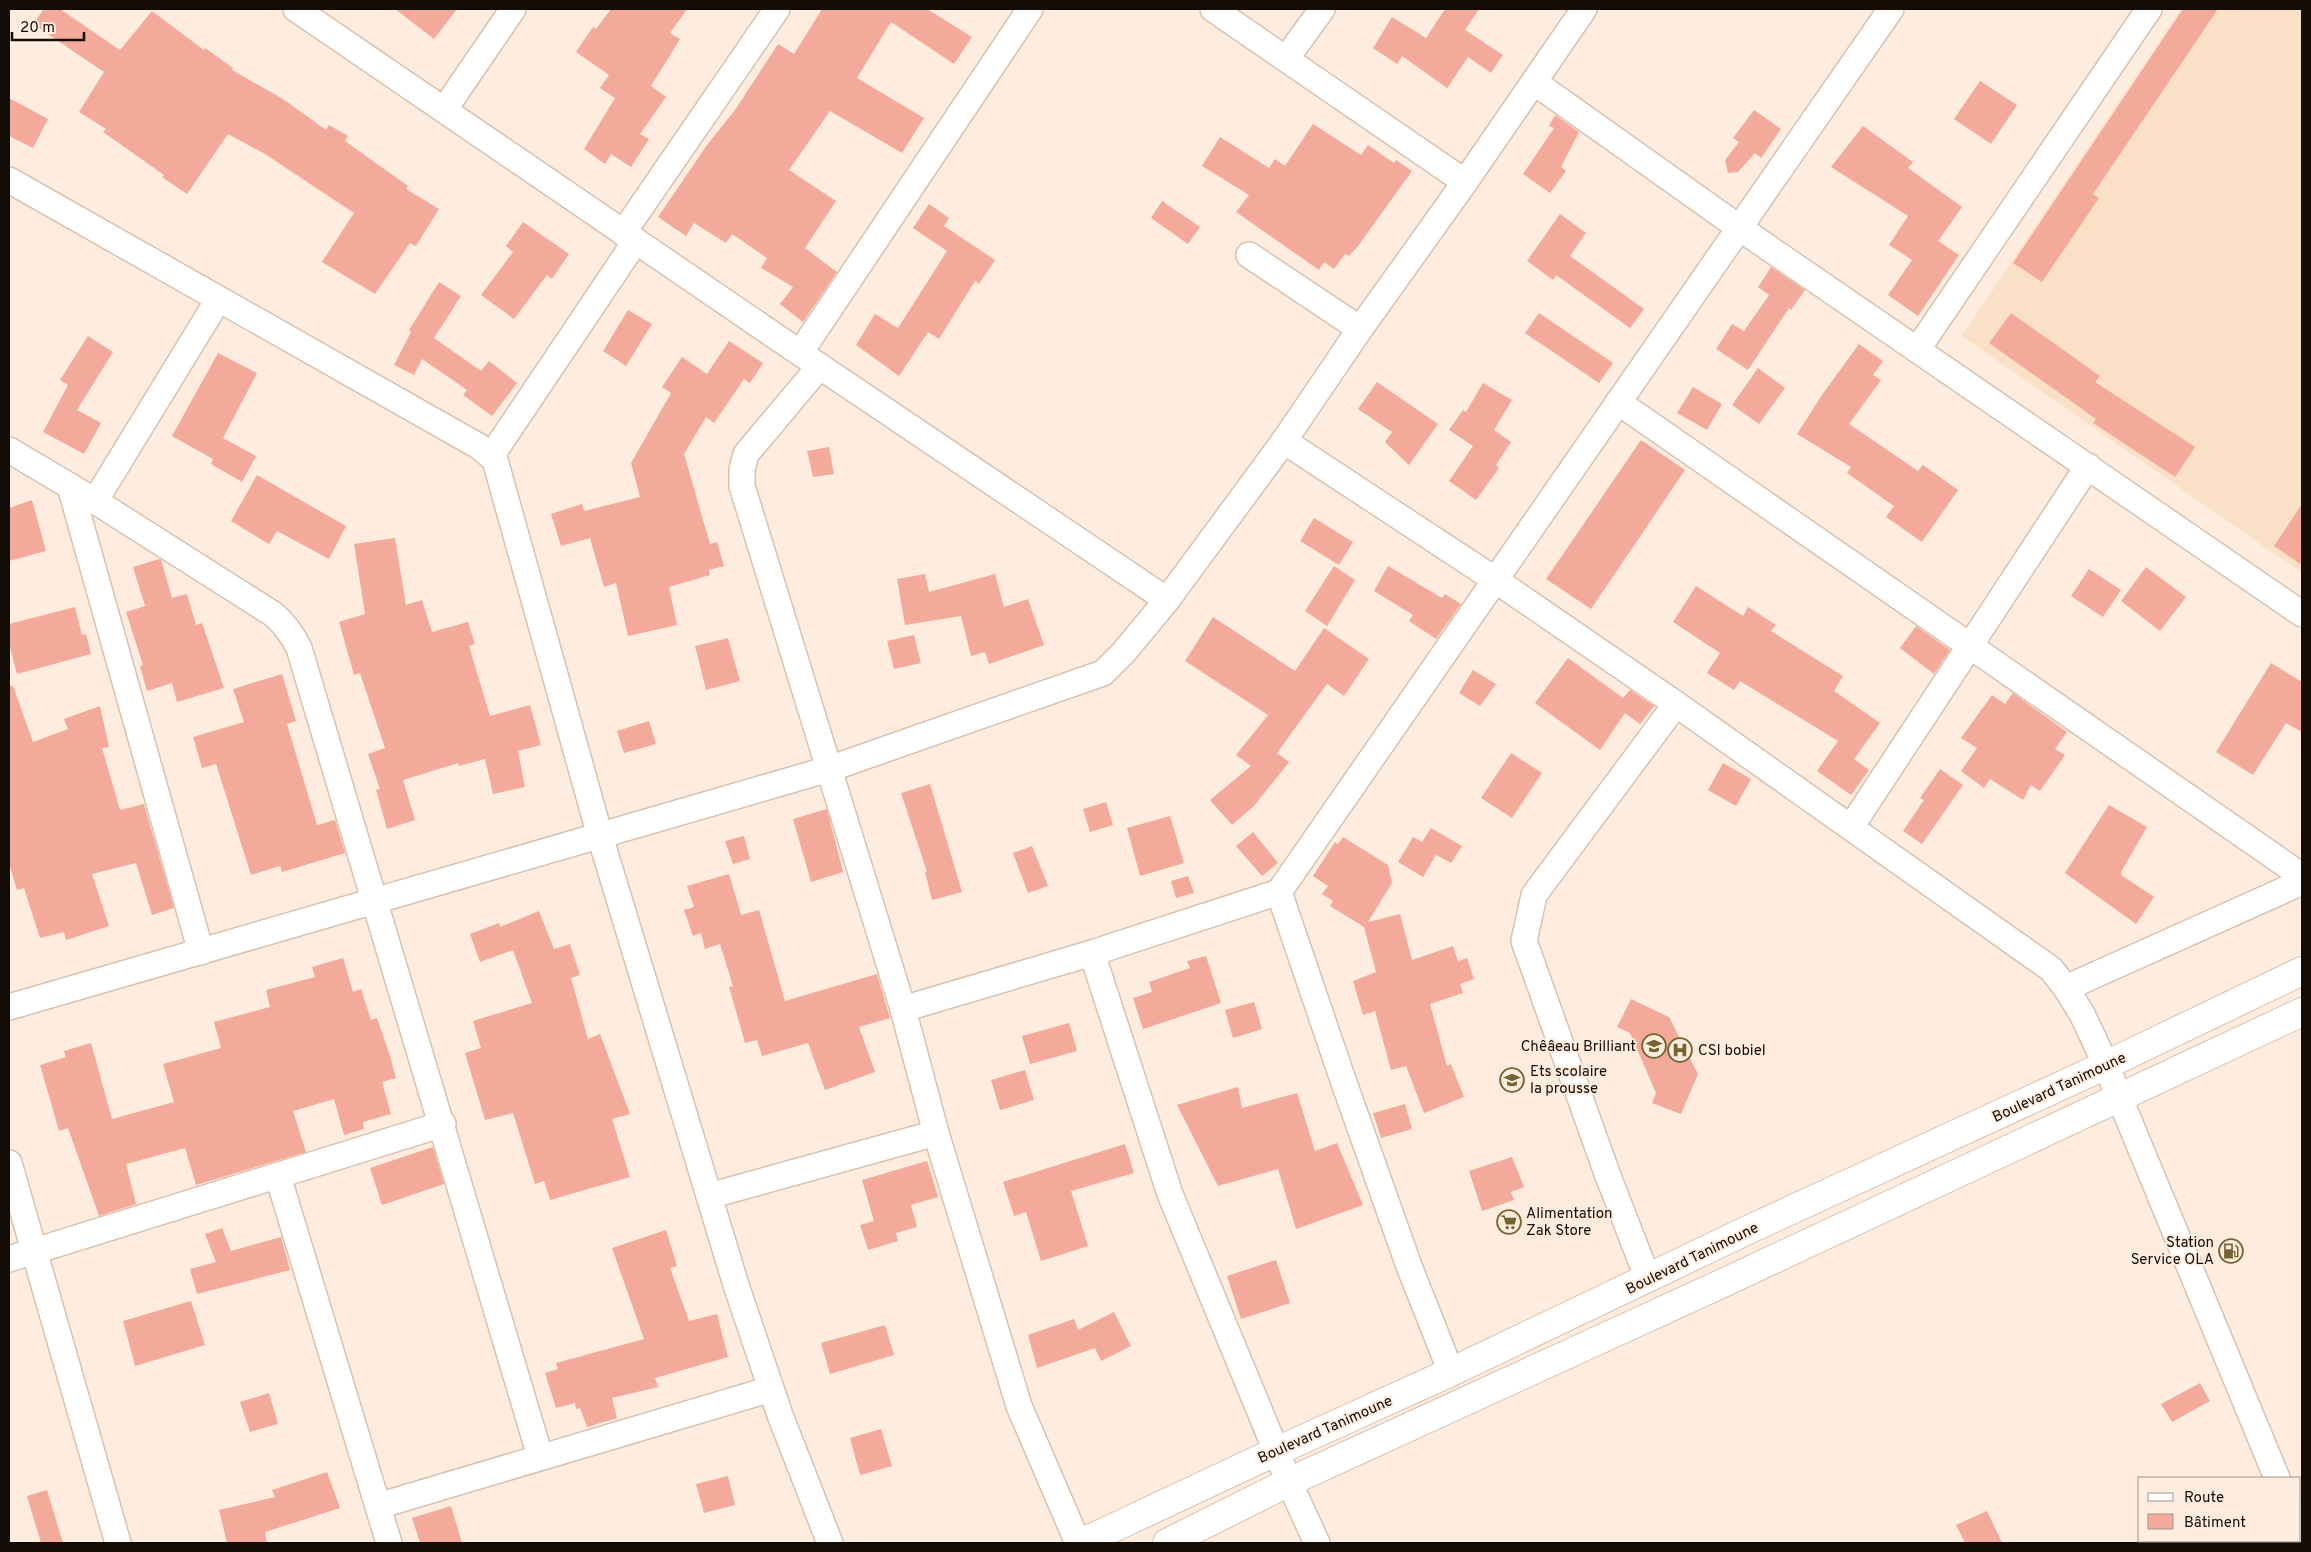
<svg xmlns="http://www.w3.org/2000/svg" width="2311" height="1552" viewBox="0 0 2311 1552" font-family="Overpass,sans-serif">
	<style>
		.built { fill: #fbe0c8 }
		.building { fill: #f4aa9a }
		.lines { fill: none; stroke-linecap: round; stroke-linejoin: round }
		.minor-casing { stroke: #d7c2b1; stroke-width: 28 }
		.primary-casing { stroke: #d7c2b1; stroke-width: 30 }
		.minor { stroke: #fff; stroke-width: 25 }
		.primary { stroke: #fff; stroke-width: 28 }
		.labels { text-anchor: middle; stroke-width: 4; stroke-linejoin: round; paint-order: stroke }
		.poi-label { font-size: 15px; fill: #140d07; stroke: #feecde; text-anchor: start }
		.street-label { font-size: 15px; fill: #140d07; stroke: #feecde }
	</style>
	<rect width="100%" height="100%" fill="#feecde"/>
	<path class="built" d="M 2181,9 L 2302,9 L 2302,573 L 1962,336 Z"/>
	<g class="building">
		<path d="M 44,9 L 60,9 L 120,50 L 152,11 L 204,50 L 205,48 L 233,68 L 232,70 L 283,99 L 326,130 L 329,125 L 348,136 L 345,141 L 408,186 L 406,189 L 439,209 L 416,246 L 410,243 L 375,294 L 322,262 L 354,213 L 265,154 L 228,134 L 187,194 L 162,177 L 164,175 L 103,132 L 106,129 L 79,112 L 104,72 L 33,24 Z"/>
		<path d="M 395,9 L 457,9 L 434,39 Z"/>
		<path d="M 611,9 L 687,9 L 670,33 L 680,39 L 651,86 L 666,97 L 640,134 L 649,139 L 631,167 L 611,154 L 605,164 L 584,149 L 615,98 L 600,88 L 609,75 L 576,52 L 593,27 L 596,29 Z"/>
		<path d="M 822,9 L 927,9 L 972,37 L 954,64 L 891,22 L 857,78 L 924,118 L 902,153 L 830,111 L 789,170 L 836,201 L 805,248 L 837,272 L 803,322 L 780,304 L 793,287 L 761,268 L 767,258 L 732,234 L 726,243 L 694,223 L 686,236 L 658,217 L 707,145 L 735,110 L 778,44 L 794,54 Z"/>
		<path d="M 1445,9 L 1479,9 L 1465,30 L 1503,55 L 1491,73 L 1468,57 L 1447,88 L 1402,56 L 1397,64 L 1373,48 L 1392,17 L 1426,38 Z"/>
		<path d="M 2183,9 L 2218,9 L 2093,194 L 2099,198 L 2042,282 L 2013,263 Z"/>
		<path d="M 1980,81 L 2017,105 L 1991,144 L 1954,119 Z"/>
		<path d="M 9,98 L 48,119 L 33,148 L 9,136 Z"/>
		<path d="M 1754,110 L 1781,129 L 1761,158 L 1755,153 L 1738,172 L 1728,173 L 1725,160 L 1739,142 L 1733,138 Z"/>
		<path d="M 1555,115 L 1579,132 L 1561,167 L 1566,171 L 1550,193 L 1523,174 L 1554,128 L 1549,126 Z"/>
		<path d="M 1313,124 L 1361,155 L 1368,145 L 1394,163 L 1396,160 L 1412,171 L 1358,246 L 1349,256 L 1345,254 L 1334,269 L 1324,262 L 1319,270 L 1236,212 L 1249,195 L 1202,166 L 1220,137 L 1269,168 L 1275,159 L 1285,166 Z"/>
		<path d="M 1863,126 L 1913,162 L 1908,168 L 1962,207 L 1938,241 L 1959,255 L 1918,316 L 1888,295 L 1912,260 L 1889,245 L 1908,216 L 1831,167 Z"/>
		<path d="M 1162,201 L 1200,227 L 1188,244 L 1151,218 Z"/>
		<path d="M 929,204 L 949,218 L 944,226 L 995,260 L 979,284 L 975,281 L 939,339 L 928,332 L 899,376 L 856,345 L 875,314 L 898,328 L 947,251 L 913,228 Z"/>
		<path d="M 1560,214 L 1586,233 L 1570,256 L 1644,309 L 1630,328 L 1556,275 L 1553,280 L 1527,261 Z"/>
		<path d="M 523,222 L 569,254 L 552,279 L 547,275 L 514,319 L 481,295 L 513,252 L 506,246 Z"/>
		<path d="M 1771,267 L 1805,290 L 1791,310 L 1789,308 L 1748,370 L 1716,349 L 1732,324 L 1744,331 L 1769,295 L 1758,287 Z"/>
		<path d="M 439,282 L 461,296 L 434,338 L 481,371 L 489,361 L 517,383 L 492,416 L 463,395 L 467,390 L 422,359 L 414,375 L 394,365 L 411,332 L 409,330 Z"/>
		<path d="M 628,310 L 652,324 L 626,366 L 603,351 Z"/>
		<path d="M 1539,313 L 1613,363 L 1599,383 L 1525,333 Z"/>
		<path d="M 2011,313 L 2100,376 L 2095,382 L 2195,447 L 2175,477 L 2093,423 L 2096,419 L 1989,343 Z"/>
		<path d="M 88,336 L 113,352 L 77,410 L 101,423 L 84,454 L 43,432 L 68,385 L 60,380 Z"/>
		<path d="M 729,341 L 763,363 L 750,383 L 744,379 L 714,423 L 706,417 L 684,454 L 710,544 L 717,542 L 724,566 L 709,570 L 710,575 L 669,587 L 677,625 L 628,636 L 616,583 L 604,587 L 590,538 L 561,546 L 551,514 L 582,504 L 584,511 L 640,497 L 631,463 L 671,393 L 662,387 L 682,357 L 707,374 Z"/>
		<path d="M 1859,344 L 1883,361 L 1873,375 L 1881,380 L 1849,424 L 1918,471 L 1923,465 L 1958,490 L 1922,542 L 1886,517 L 1894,506 L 1847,473 L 1851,467 L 1797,434 L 1822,395 Z"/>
		<path d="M 218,353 L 257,373 L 223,438 L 256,456 L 242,482 L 211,464 L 213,459 L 172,436 Z"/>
		<path d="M 1758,368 L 1785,388 L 1759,424 L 1732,405 Z"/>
		<path d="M 1377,382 L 1438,424 L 1409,465 L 1385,442 L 1392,432 L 1358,409 Z"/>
		<path d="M 1483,383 L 1512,400 L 1494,430 L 1511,442 L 1496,465 L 1499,468 L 1476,500 L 1449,481 L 1473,446 L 1449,430 L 1463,410 L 1466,412 Z"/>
		<path d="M 1693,387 L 1722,404 L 1707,430 L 1677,413 Z"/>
		<path d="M 1641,440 L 1685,470 L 1591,609 L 1546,579 Z"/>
		<path d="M 829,447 L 834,474 L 813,477 L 807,451 Z"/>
		<path d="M 257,475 L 346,526 L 329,559 L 277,531 L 269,544 L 231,521 Z"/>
		<path d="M 32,500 L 46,551 L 9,561 L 9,508 Z"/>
		<path d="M 2302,504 L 2302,565 L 2274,546 Z"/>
		<path d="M 1314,518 L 1353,542 L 1339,565 L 1300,541 Z"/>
		<path d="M 395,538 L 406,605 L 422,600 L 432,632 L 468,622 L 475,644 L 469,646 L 490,716 L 530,705 L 541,745 L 518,751 L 525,787 L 493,794 L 485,759 L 459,766 L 458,763 L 403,780 L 415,820 L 387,829 L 376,790 L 380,789 L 368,754 L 385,748 L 360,673 L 354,675 L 339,622 L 365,614 L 354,544 Z"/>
		<path d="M 159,559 L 161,560 L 172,598 L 187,594 L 196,625 L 202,623 L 224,688 L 177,702 L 172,683 L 147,691 L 140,666 L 143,665 L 126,612 L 145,606 L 133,567 Z"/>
		<path d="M 1334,566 L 1355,580 L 1327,626 L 1305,611 Z"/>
		<path d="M 1388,566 L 1442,598 L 1445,594 L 1461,604 L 1436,639 L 1409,621 L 1413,615 L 1374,591 Z"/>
		<path d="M 2146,567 L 2186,597 L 2160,631 L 2121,601 Z"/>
		<path d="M 2089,569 L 2121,590 L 2103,617 L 2071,596 Z"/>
		<path d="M 925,574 L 929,592 L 995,574 L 1004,607 L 1028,599 L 1044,645 L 989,664 L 985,652 L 971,656 L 961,616 L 905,625 L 897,579 Z"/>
		<path d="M 1696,586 L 1743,616 L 1748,607 L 1776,625 L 1771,631 L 1843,676 L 1834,691 L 1880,723 L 1854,759 L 1869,770 L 1851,795 L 1817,771 L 1838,741 L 1740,681 L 1734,690 L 1707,673 L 1720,653 L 1673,622 Z"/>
		<path d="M 75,607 L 82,635 L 86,634 L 91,654 L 17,674 L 9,644 L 9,624 Z"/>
		<path d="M 1213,617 L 1295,671 L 1324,628 L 1369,659 L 1344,696 L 1327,684 L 1277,753 L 1289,762 L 1254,806 L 1232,825 L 1210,800 L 1251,766 L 1236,755 L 1268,715 L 1185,661 Z"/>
		<path d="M 1916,626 L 1950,650 L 1934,674 L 1900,648 Z"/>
		<path d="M 914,635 L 921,663 L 894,669 L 887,641 Z"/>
		<path d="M 728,638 L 740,681 L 706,690 L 695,646 Z"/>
		<path d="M 1568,658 L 1623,698 L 1630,690 L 1654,706 L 1640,724 L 1625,713 L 1600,750 L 1535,703 Z"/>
		<path d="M 2271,663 L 2302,682 L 2302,732 L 2286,723 L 2253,775 L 2216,752 Z"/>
		<path d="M 1473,670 L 1496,684 L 1480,706 L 1459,693 Z"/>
		<path d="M 282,674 L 296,721 L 287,724 L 317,825 L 335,820 L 345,853 L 282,872 L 280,866 L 251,875 L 216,764 L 202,768 L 193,737 L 244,722 L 233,689 Z"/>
		<path d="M 9,686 L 13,686 L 33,742 L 68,729 L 64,719 L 100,706 L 109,747 L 102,748 L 120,810 L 144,804 L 174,908 L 152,915 L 136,863 L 92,874 L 109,926 L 66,940 L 64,932 L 40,938 L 24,888 L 17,890 L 9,864 Z"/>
		<path d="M 2013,693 L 2067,732 L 2055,749 L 2065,755 L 2040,791 L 2031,785 L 2023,800 L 1990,779 L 1984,788 L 1961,771 L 1977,748 L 1961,738 L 1992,695 L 2005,704 Z"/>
		<path d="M 649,721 L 656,744 L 624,753 L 617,731 Z"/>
		<path d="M 1511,753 L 1542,773 L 1512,818 L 1481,798 Z"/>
		<path d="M 1723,763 L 1751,779 L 1736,806 L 1708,790 Z"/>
		<path d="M 1940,769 L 1963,785 L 1922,844 L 1903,831 L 1924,800 L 1920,798 Z"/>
		<path d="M 930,784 L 962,892 L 932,900 L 925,872 L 927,872 L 901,793 Z"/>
		<path d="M 1106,802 L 1113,825 L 1090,832 L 1083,809 Z"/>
		<path d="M 2109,805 L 2147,827 L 2121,872 L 2122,873 L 2121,875 L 2154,897 L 2136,924 L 2065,873 Z"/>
		<path d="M 827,809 L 843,872 L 811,882 L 793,819 Z"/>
		<path d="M 1170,816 L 1184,863 L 1140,876 L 1127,828 Z"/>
		<path d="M 1431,828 L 1462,846 L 1451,863 L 1436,855 L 1423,877 L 1398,862 L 1413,837 L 1422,842 Z"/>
		<path d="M 1253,832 L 1278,863 L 1262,876 L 1236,846 Z"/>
		<path d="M 744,836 L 750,859 L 733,864 L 725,841 Z"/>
		<path d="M 1343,837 L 1388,865 L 1392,883 L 1368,922 L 1400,914 L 1412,960 L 1453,946 L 1458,961 L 1467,958 L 1474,979 L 1460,984 L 1463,993 L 1430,1004 L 1447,1066 L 1451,1064 L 1464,1097 L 1424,1113 L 1406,1066 L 1391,1070 L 1375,1011 L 1363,1015 L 1353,981 L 1376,972 L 1364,927 L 1330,906 L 1333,901 L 1322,894 L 1328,886 L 1313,876 L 1335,842 L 1338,844 Z"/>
		<path d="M 1032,846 L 1048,886 L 1028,893 L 1013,853 Z"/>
		<path d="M 729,874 L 741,915 L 759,910 L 785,1001 L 877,974 L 890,1018 L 859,1027 L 875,1072 L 825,1090 L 808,1043 L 762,1056 L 757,1040 L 745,1043 L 729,987 L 733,986 L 720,944 L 705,949 L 701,933 L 693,936 L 684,910 L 694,907 L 687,886 Z"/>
		<path d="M 1188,876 L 1194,893 L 1176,898 L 1171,881 Z"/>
		<path d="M 539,911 L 554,949 L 570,944 L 580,975 L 571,978 L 588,1039 L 600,1034 L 630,1114 L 612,1119 L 630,1177 L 550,1200 L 544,1181 L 535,1184 L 513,1113 L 485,1120 L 465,1053 L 481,1048 L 473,1021 L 532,1003 L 513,950 L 480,962 L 470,934 L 499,923 L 500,927 Z"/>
		<path d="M 1206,956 L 1221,1003 L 1143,1029 L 1133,998 L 1152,992 L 1149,982 L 1190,968 L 1187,961 Z"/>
		<path d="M 343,958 L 353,992 L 361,989 L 371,1020 L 377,1018 L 390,1056 L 396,1078 L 382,1082 L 391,1114 L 363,1122 L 364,1129 L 344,1135 L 334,1099 L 293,1111 L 306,1152 L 196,1185 L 185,1148 L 126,1164 L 136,1204 L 99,1216 L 68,1128 L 59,1131 L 40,1065 L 66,1057 L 64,1051 L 91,1043 L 112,1119 L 174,1102 L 163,1064 L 221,1048 L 214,1022 L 270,1007 L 266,990 L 315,977 L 312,967 Z"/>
		<path d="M 1631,999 L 1669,1017 L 1698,1074 L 1681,1114 L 1652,1103 L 1656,1093 L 1630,1033 L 1617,1027 Z"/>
		<path d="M 1254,1002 L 1262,1029 L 1233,1038 L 1225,1010 Z"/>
		<path d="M 1069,1023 L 1077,1051 L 1030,1064 L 1022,1036 Z"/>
		<path d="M 1025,1070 L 1034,1100 L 1000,1110 L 991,1080 Z"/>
		<path d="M 1238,1087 L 1242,1108 L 1297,1093 L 1315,1151 L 1337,1143 L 1363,1205 L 1296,1229 L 1278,1169 L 1218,1186 L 1177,1105 Z"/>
		<path d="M 1405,1104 L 1412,1129 L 1381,1138 L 1373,1113 Z"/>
		<path d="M 1125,1144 L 1134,1173 L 1071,1191 L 1088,1246 L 1041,1261 L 1026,1212 L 1014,1216 L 1003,1182 Z"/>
		<path d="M 433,1147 L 444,1184 L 382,1205 L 370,1168 Z"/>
		<path d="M 1512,1157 L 1524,1187 L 1511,1192 L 1514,1200 L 1482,1211 L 1469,1171 Z"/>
		<path d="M 927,1161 L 938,1197 L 911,1205 L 917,1227 L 896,1233 L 898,1241 L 868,1250 L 860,1225 L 874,1221 L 862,1180 Z"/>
		<path d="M 222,1228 L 231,1251 L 281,1237 L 290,1270 L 197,1294 L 190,1269 L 216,1262 L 205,1234 Z"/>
		<path d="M 666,1230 L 677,1266 L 670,1268 L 689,1321 L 717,1314 L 728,1357 L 655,1378 L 658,1387 L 612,1398 L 617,1418 L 587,1427 L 580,1408 L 576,1409 L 575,1403 L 556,1408 L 545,1373 L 558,1369 L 556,1363 L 644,1339 L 612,1248 Z"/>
		<path d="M 1276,1260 L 1290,1303 L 1241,1319 L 1227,1276 Z"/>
		<path d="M 191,1301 L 205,1345 L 135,1366 L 123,1321 Z"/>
		<path d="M 1114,1312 L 1131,1346 L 1101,1361 L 1095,1348 L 1037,1368 L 1028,1335 L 1074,1319 L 1078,1330 Z"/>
		<path d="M 885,1325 L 894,1355 L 830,1374 L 821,1343 Z"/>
		<path d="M 2200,1383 L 2210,1401 L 2172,1422 L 2161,1404 Z"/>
		<path d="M 269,1393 L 278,1424 L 250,1432 L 240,1402 Z"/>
		<path d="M 881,1429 L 892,1466 L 860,1475 L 850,1438 Z"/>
		<path d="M 327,1472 L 340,1508 L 265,1532 L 267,1543 L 227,1543 L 219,1510 L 275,1497 L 272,1490 Z"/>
		<path d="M 728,1476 L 735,1505 L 704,1513 L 696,1484 Z"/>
		<path d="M 47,1490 L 63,1543 L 41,1543 L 27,1496 Z"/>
		<path d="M 451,1506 L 462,1543 L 420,1543 L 412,1518 Z"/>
		<path d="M 1987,1511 L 2002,1543 L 1965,1543 L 1956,1525 Z"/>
	</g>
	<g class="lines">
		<g class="minor-casing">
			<g id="minor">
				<path d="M 296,9 L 800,353 L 1167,600"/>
				<path d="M 1213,9 L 1465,182"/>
				<path d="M 1286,59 L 1322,9"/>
				<path d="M 1534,82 L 1741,229 L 2302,614"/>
				<path d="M 444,110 L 513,9"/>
				<path d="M 9,180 L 480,447 L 495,460 L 600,836 L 736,1285 L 780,1415 L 830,1543"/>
				<path d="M 623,233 L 777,9"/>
				<path d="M 1249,255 L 1360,329"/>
				<path d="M 1917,350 L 2149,9"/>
				<path d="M 800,353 L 1030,9"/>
				<path d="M 820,366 L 746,454 L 742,470 L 742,486 L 903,1009 L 936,1133 L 1013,1386 L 1019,1406 L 1078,1543"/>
				<path d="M 1618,402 L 2302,876"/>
				<path d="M 1284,441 L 1494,579 L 1676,704 L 2051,969 L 2066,988 L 2082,1014 L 2106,1065 L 2277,1478"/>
				<path d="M 9,450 L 95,501 L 273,614 C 285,624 292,634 299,648 L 540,1456"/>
				<path d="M 492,455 L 635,242"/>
				<path d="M 70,486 L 201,952"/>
				<path d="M 95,501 L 218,300"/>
				<path d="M 1851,827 L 2088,466"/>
				<path d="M 1092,953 L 1170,1194 L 1289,1482 L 1317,1543"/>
				<path d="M 2066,988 L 2302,882"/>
				<path d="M 9,1007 L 829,769 L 1103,673 L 1124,652 L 1167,600 L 1284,441 L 1360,329 L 1465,182 L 1584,9"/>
				<path d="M 903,1009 L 1092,953 L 1279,892"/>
				<path d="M 9,1163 L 118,1543"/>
				<path d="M 278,1176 L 389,1543"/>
				<path d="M 709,1196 L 936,1133"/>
				<path d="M 9,1259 L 443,1124"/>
				<path d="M 1648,1279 L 1608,1176 L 1524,941 L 1534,895 L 1676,704"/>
				<path d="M 1451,1372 L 1409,1266 L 1342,1077 L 1279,892 C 1482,596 1689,304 1891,9"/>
				<path d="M 378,1506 L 771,1389"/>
				<path d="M 2300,1513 L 2302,1512"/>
				<path d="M 2300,1532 L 2302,1537"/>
				<path d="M 2236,1543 L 2241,1541"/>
			</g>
		</g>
		<g class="primary-casing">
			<g id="primary">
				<path d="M 1081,1543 L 1277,1451 L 1451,1372 L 1752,1228 L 2106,1065 L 2302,971"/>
				<path d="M 1167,1543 L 1289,1482 L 1723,1283 L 2302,1012"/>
			</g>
		</g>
		<use href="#minor" class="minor"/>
		<use href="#primary" class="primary"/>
	</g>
	<defs>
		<g id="school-ring" transform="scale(1.25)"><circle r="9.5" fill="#feecde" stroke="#756331" stroke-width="1.5"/><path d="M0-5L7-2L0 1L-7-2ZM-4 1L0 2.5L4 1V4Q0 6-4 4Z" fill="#756331"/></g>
		<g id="hospital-ring" transform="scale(1.25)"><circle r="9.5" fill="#feecde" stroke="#756331" stroke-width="1.5"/><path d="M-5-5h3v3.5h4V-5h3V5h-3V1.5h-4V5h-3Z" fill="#756331"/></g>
		<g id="supermarket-ring" transform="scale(1.25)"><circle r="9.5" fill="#feecde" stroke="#756331" stroke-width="1.5"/><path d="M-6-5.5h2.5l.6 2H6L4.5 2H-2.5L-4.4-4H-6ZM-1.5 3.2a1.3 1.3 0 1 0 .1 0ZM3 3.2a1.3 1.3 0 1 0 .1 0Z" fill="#756331"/></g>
		<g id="fuel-ring" transform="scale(1.25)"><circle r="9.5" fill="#feecde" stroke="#756331" stroke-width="1.5"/><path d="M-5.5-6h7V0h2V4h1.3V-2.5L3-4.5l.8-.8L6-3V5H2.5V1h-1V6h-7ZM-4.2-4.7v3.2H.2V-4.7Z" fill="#756331"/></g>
	</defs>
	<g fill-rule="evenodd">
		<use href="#school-ring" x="1654" y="1046"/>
		<use href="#hospital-ring" x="1680" y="1050"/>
		<use href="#school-ring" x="1512" y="1080"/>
		<use href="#supermarket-ring" x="1509" y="1222"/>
		<use href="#fuel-ring" x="2231" y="1251"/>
	</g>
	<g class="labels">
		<g class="poi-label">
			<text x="1636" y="1051" text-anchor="end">Chêâeau Brilliant</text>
			<text x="1698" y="1055">CSI bobiel</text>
			<text x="1530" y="1076">Ets scolaire<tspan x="1530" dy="17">la prousse</tspan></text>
			<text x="1526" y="1218">Alimentation<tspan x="1526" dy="17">Zak Store</tspan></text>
			<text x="2214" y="1247" text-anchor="end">Station<tspan x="2214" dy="17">Service OLA</tspan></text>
		</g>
		<g class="street-label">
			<text transform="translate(2059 1087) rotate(-25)" y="5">Boulevard Tanimoune</text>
			<text transform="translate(1692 1258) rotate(-26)" y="5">Boulevard Tanimoune</text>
			<text transform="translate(1325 1429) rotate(-24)" y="5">Boulevard Tanimoune</text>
		</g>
	</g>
	<rect width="2311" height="1552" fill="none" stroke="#140d07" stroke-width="20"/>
	<rect x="2138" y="1477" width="162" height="65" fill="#feecde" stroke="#a09388"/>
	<rect x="2148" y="1493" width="25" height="8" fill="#ffffff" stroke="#a09388"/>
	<text x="2184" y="1502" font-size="15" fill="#140d07">Route</text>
	<rect x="2148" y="1514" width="25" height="15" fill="#f4aa9a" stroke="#a09388"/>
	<text x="2184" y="1527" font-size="15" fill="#140d07">Bâtiment</text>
	<path d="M12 32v8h72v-8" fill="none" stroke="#140d07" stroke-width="2.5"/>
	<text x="20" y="32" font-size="15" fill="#140d07" stroke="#feecde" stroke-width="4" paint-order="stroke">20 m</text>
</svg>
